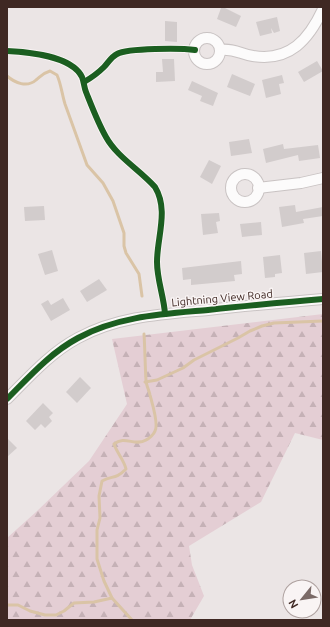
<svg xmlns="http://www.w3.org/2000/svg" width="330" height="627" viewBox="0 0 330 627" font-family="Ubuntu,sans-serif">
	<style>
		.forest { fill: url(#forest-firs) }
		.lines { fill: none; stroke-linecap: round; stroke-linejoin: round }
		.stream { stroke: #dac4a6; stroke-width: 3 }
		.building { fill: #d2cccc }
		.street-casing { stroke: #c9c3c3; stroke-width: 12 }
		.street { stroke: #fcfbfb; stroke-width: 10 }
		.cycleway-casing { stroke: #f9f4f4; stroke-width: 8 }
		.cycleway { stroke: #1b5e20; stroke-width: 6 }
		.labels { text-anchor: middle; stroke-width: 3; stroke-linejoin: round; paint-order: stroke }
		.street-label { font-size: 11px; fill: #3f2823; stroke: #f9f4f4 }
	</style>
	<defs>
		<pattern id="forest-firs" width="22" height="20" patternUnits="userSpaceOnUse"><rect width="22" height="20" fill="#e4ced4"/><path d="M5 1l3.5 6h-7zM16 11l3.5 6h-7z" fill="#c5b1b6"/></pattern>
	</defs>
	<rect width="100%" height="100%" fill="#ebe5e5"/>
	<path class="forest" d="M 323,314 L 323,440 L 295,433 L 261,502 L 189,546 L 192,565 L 204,596 L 190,620 L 7,620 L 7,538 L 36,512 L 89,461 L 127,404 L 112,339 Z"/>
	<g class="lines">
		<g class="stream">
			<path d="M 7,76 C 15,83 27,88 36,80 C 41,76 43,73 50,71 L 57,75 C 61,84 62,94 65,104 L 87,165 L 103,183 L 113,201 L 124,233 L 124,246 L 126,253 L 139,274 L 142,296"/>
			<path d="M 145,382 L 157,380 L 183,368 L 194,360 L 238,338 L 250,331 L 262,326 L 274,323 L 323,321"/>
			<path d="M 7,605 L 18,605 L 30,611 L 45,615 L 56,615 L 64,611 L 74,603 L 94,602 L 112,598"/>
			<path d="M 132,620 L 112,598 L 104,581 L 97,559 L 97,530 L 100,518 L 99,496 L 102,481 C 113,475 115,480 126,469 C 124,460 117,453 114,444 C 125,435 135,447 146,440 C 149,439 154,434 155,431 C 159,424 152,403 150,395 C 149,390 146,385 146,380 C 145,365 145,349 144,334"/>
		</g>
	</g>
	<g class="building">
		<path d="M 221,8 L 225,8 L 241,16 L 236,27 L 217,19 Z"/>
		<path d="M 277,17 L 280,31 L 274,33 L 271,28 L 272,33 L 260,36 L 256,22 Z"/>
		<path d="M 165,21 L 177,22 L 177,42 L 165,41 Z"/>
		<path d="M 162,59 L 174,59 L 175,81 L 156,82 L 156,72 L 163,72 Z"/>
		<path d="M 317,61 L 323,71 L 304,82 L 298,72 Z"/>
		<path d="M 232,74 L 255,84 L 250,96 L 227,87 Z"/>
		<path d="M 282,75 L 284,83 L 279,84 L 281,94 L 266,98 L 262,80 Z"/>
		<path d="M 192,81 L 218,93 L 213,106 L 200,101 L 202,96 L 188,90 Z"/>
		<path d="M 249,139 L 252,153 L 231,156 L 229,142 Z"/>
		<path d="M 283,144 L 284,149 L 318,145 L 320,158 L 299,161 L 298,155 L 266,163 L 263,149 Z"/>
		<path d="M 209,160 L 221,166 L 212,184 L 200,177 Z"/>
		<path d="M 295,205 L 296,212 L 323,207 L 323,216 L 303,219 L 304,223 L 282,227 L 279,207 Z"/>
		<path d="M 44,206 L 45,220 L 25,221 L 24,207 Z"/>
		<path d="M 219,213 L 220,221 L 216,222 L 218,233 L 203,235 L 201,214 Z"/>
		<path d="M 261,222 L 262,235 L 242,237 L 240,224 Z"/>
		<path d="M 52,250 L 58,271 L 45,275 L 38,254 Z"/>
		<path d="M 321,251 L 323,272 L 306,274 L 304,253 Z"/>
		<path d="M 280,255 L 282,273 L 275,274 L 275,277 L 265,278 L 263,257 Z"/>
		<path d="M 241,261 L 242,274 L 234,275 L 235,281 L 191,285 L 191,279 L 183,280 L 182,268 Z"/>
		<path d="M 99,279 L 107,290 L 87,302 L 80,291 Z"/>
		<path d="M 63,298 L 70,310 L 51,321 L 41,304 L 48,300 L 51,305 Z"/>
		<path d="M 80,377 L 91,388 L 77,403 L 66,392 Z"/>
		<path d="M 43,403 L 53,413 L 49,417 L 52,421 L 45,428 L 41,424 L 35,430 L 26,421 Z"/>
		<path d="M 7,438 L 17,448 L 7,457 Z"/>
	</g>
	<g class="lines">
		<g class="street-casing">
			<g id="street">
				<circle cx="207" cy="51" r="13"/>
				<path d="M 220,50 C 234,48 240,54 253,56 C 290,62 309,39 323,9"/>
				<circle cx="245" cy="188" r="14"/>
				<path d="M 258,188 L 301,183 L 323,178"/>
				<path d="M 7,399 C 29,377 50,353 78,338 C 118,316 164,314 208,310 C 246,306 285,302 323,299"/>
			</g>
		</g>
		<use href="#street" class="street"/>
		<g class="cycleway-casing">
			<g id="cycleway">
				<path d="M 7,51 C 28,52 72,56 82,77 C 84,82 84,87 86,92 C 92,107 98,123 106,137 C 117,157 140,170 155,187 C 169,210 157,237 157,262 C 157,280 164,297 165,314"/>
				<path d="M 84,82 C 91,78 98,73 104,67 C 108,63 111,57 117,54 C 128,48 181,48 195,50"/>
				<path d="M 7,399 C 29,377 50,353 78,338 C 118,316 164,314 208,310 C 246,306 285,302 323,299"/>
			</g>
		</g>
		<use href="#cycleway" class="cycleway"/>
	</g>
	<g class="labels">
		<g class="street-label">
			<text transform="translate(222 298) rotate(-5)" y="4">Lightning View Road</text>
		</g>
	</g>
	<rect width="330" height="627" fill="none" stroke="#3f2823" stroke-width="16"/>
	<g transform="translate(302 599) rotate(240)"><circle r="19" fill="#f9f4f4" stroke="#afa2a0"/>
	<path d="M0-3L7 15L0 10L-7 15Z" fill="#7b6a67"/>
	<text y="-6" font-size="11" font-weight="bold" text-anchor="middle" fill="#3f2823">N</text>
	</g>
</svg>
